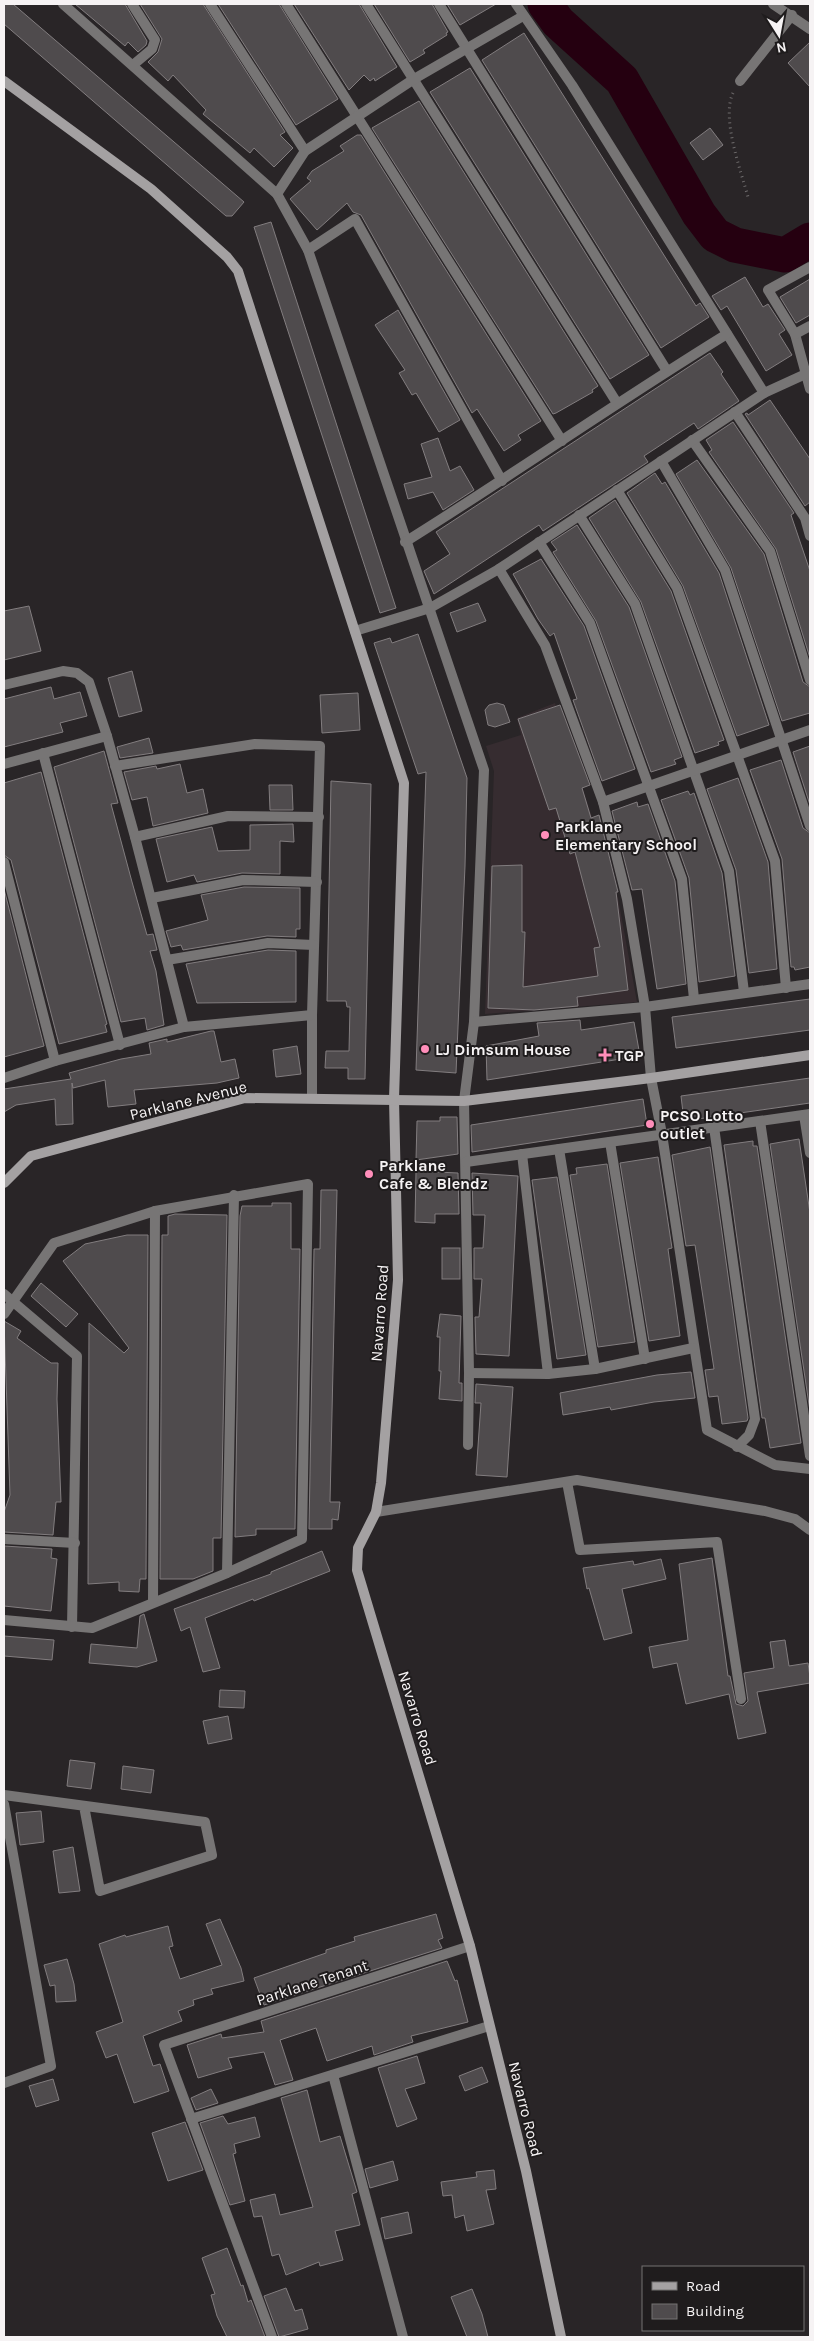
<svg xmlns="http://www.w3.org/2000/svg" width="814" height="2341" viewBox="0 0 814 2341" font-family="Karla,sans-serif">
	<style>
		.built { fill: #362c30 }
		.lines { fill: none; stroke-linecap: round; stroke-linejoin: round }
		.river { stroke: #250010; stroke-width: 35 }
		.building { fill: #4f4b4d; stroke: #827d7f }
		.path { stroke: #6f6c6d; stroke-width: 3; stroke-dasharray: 1 4; stroke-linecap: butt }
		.street { stroke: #777575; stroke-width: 10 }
		.secondary { stroke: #a4a1a2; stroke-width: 10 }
		.poi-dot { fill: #ff8eba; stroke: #1f1c1d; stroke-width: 2 }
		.labels { text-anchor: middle; stroke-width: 4; stroke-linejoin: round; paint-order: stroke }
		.poi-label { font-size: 16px; font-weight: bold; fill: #f6f3f4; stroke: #1f1c1d; text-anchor: start }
		.street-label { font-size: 16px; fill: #f6f3f4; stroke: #1f1c1d }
	</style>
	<rect width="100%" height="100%" fill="#292527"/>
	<path class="built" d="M 555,703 L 618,898 L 637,1002 L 485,1014 L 494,771 L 486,746 L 521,735 L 517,718 Z"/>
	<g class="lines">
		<path class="river" d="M 545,4 L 558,22 L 622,80 L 699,214 L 715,235 L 735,245 L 785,255 L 810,240"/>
	</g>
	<g class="building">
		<path d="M 4,4 L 13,4 L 244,202 L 232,216 L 226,216 L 4,24 Z"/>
		<path d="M 75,4 L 125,4 L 147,41 L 146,45 L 138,52 L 128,42 L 125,46 Z"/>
		<path d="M 140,4 L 203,4 L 285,132 L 280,135 L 293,148 L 274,167 L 254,148 L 250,153 L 203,114 L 206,110 L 173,75 L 168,81 L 148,62 L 158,52 L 162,39 Z"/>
		<path d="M 218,4 L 279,4 L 338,99 L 296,125 Z"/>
		<path d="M 294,4 L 359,4 L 397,67 L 375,81 L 374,78 L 370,81 L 364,75 L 349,90 Z"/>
		<path d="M 374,4 L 432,4 L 448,32 L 446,33 L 447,35 L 423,50 L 425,53 L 410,62 Z"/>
		<path d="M 447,4 L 496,4 L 460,25 Z"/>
		<path d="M 524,33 L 696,306 L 700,303 L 709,317 L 661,348 L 482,60 Z"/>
		<path d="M 810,42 L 810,87 L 788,63 Z"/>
		<path d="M 470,68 L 649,355 L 610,379 L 430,92 Z"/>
		<path d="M 419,101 L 598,386 L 592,390 L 593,392 L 556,413 L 553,414 L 372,128 Z"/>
		<path d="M 710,128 L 723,145 L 703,160 L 690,143 Z"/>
		<path d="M 357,135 L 361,135 L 541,421 L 518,435 L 521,440 L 504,451 L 477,409 L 472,413 L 361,215 L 353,212 L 347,203 L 317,230 L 290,199 L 311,181 L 307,178 L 312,171 L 344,151 L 340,146 Z"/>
		<path d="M 271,222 L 396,608 L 380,613 L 254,227 Z"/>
		<path d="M 745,277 L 763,307 L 768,304 L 785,330 L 779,334 L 792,355 L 766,371 L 727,306 L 721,310 L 712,296 Z"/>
		<path d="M 810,279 L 810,315 L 796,323 L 780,297 Z"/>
		<path d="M 398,310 L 460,420 L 439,432 L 416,393 L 412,395 L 399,373 L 405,370 L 375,325 Z"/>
		<path d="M 710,353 L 723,372 L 721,374 L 739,401 L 698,429 L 694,423 L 644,456 L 648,462 L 543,531 L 539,525 L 434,594 L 424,571 L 450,554 L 436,532 Z"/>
		<path d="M 770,400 L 810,459 L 810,502 L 805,506 L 745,414 L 747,413 L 748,415 Z"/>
		<path d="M 733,422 L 794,513 L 791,515 L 810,571 L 810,658 L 776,549 L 709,452 L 712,450 L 706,440 Z"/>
		<path d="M 438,438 L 450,471 L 460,466 L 474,490 L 443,510 L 433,492 L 408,499 L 404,484 L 432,477 L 421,444 Z"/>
		<path d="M 697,460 L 764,554 L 803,682 L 810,687 L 810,713 L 782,721 L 731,568 L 676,474 Z"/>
		<path d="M 655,473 L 662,484 L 665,482 L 719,573 L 769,725 L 737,736 L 683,586 L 627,493 Z"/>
		<path d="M 615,500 L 671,591 L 724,740 L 718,742 L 719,745 L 695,753 L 641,602 L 589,518 Z"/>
		<path d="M 577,525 L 629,607 L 682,757 L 674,760 L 676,764 L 651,772 L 596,621 L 553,552 L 557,550 L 551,542 Z"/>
		<path d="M 541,559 L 584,626 L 635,769 L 602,781 L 573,700 L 577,699 L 554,633 L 550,636 L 538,619 L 513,574 Z"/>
		<path d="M 478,603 L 486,621 L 457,632 L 450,613 Z"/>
		<path d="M 29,606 L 41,651 L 4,660 L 4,611 Z"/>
		<path d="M 418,634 L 467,778 L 465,866 L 456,1073 L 416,1070 L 426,772 L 418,774 L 374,643 L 390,638 L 392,643 Z"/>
		<path d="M 132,671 L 142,711 L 119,717 L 108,678 Z"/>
		<path d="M 51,687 L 54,699 L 80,692 L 87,716 L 60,723 L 63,732 L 4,747 L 4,699 Z"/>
		<path d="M 358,693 L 360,730 L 322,733 L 320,695 Z"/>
		<path d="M 497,703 L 504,705 L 510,722 L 495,727 L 488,725 L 485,710 L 489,705 Z"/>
		<path d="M 560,705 L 590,785 L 582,788 L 591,818 L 599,815 L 618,892 L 616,892 L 628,990 L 577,997 L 578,1006 L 534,1010 L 488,1008 L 492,866 L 522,865 L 522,932 L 525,932 L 523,987 L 598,976 L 594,948 L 600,947 L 575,852 L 570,854 L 556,808 L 549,810 L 518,719 Z"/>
		<path d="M 149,738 L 153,753 L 120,758 L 117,747 Z"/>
		<path d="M 810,746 L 810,805 L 793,752 Z"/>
		<path d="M 104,751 L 118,803 L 111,804 L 132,882 L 147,935 L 153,934 L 157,950 L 150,951 L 156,971 L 164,1025 L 147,1030 L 145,1018 L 121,1022 L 54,767 Z"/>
		<path d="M 781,760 L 803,828 L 810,833 L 810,967 L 795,970 L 794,967 L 791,967 L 782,859 L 750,770 Z"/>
		<path d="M 180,764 L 187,793 L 203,789 L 208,813 L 153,826 L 147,797 L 132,800 L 124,772 L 156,766 L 157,769 Z"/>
		<path d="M 41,772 L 107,1024 L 105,1025 L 107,1032 L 59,1044 L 11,860 L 4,855 L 4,783 Z"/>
		<path d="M 738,778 L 768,862 L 777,969 L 749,973 L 736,870 L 707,789 Z"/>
		<path d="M 331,781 L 371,784 L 365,1079 L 348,1079 L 348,1068 L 325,1068 L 326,1051 L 349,1051 L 350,1007 L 347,1007 L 346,1001 L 327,1001 Z"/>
		<path d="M 269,785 L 292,785 L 293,810 L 270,810 Z"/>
		<path d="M 688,791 L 690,795 L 694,793 L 722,873 L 735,976 L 699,982 L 689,878 L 661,800 Z"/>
		<path d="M 637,802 L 638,807 L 648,804 L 675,881 L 686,984 L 657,989 L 642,889 L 632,890 L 612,811 Z"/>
		<path d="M 293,824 L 294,842 L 280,841 L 280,874 L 242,873 L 197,882 L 194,875 L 167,882 L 156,839 L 212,827 L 218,851 L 250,850 L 250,825 Z"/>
		<path d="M 244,887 L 300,888 L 300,929 L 296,929 L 296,937 L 267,936 L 183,950 L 181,945 L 171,947 L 166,931 L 208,920 L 201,895 Z"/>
		<path d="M 4,889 L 44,1046 L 4,1057 Z"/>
		<path d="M 268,950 L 296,951 L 296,1002 L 197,1003 L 186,964 Z"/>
		<path d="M 810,999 L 810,1030 L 676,1048 L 672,1017 Z"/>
		<path d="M 580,1020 L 581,1030 L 634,1022 L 640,1056 L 487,1080 L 486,1046 L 539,1036 L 537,1023 Z"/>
		<path d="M 211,1031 L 214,1031 L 221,1062 L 235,1059 L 239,1078 L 217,1083 L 134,1090 L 136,1104 L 108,1107 L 105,1080 L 73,1088 L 72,1083 L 73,1124 L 56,1125 L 55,1099 L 16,1105 L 4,1112 L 4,1089 L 71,1079 L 69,1073 L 121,1059 L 151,1054 L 149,1043 L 167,1039 L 167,1042 Z"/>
		<path d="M 297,1046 L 301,1074 L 276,1077 L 273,1050 Z"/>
		<path d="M 810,1078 L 810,1103 L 684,1121 L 681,1096 Z"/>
		<path d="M 643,1099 L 647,1125 L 472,1152 L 471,1125 Z"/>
		<path d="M 440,1117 L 457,1117 L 458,1154 L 416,1160 L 417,1121 L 440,1121 Z"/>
		<path d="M 799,1139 L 810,1213 L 810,1411 L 770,1144 Z"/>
		<path d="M 753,1141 L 753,1146 L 757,1146 L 801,1443 L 770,1448 L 765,1418 L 762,1418 L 724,1145 Z"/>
		<path d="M 710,1147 L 748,1418 L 747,1421 L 722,1424 L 718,1396 L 709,1397 L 705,1370 L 714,1369 L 695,1245 L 686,1246 L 672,1155 Z"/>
		<path d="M 658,1157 L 672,1248 L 668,1249 L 680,1336 L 649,1341 L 620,1163 Z"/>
		<path d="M 607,1164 L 635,1342 L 598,1347 L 570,1175 L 577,1174 L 576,1168 Z"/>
		<path d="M 416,1171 L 458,1173 L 459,1214 L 435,1214 L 435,1223 L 415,1222 Z"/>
		<path d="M 472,1173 L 518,1176 L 509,1356 L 476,1354 L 475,1317 L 479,1317 L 482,1279 L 474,1279 L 474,1248 L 483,1248 L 485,1215 L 473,1215 Z"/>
		<path d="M 557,1177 L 586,1355 L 557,1359 L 532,1180 Z"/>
		<path d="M 321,1190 L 337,1190 L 330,1502 L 340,1502 L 338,1520 L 332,1519 L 332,1529 L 309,1529 L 314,1249 L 320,1249 Z"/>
		<path d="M 272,1203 L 291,1203 L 291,1249 L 300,1249 L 295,1529 L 256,1529 L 256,1535 L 235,1537 L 240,1216 L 242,1206 L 272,1206 Z"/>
		<path d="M 175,1214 L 227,1215 L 221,1538 L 213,1538 L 213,1571 L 193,1579 L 160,1579 L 162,1235 L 168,1235 L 168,1216 Z"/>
		<path d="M 127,1235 L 148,1235 L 146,1579 L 140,1579 L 139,1592 L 119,1591 L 119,1582 L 88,1584 L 89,1323 L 124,1353 L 129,1348 L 63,1261 L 85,1244 Z"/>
		<rect x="442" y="1248" width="18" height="31"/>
		<path d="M 41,1283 L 78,1314 L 66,1327 L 31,1296 Z"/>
		<path d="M 440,1314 L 461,1316 L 459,1383 L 462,1383 L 462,1401 L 439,1399 L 441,1371 L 439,1371 L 440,1337 L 437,1337 Z"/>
		<path d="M 4,1321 L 21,1331 L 17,1338 L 51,1363 L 58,1363 L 57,1399 L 61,1502 L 56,1502 L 53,1535 L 4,1532 L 4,1512 L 10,1495 Z"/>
		<path d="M 691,1372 L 695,1398 L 654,1402 L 611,1410 L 610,1407 L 563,1415 L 560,1393 L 657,1375 Z"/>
		<path d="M 476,1384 L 513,1387 L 507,1477 L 476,1475 L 481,1403 L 475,1403 Z"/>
		<path d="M 4,1546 L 52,1549 L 51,1558 L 57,1559 L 51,1611 L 4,1606 Z"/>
		<path d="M 322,1551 L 330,1571 L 254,1601 L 253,1599 L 205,1618 L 220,1668 L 203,1672 L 190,1627 L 181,1631 L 174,1609 L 271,1574 L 271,1572 Z"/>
		<path d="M 712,1558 L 728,1676 L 730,1676 L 736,1704 L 743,1706 L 748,1701 L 744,1673 L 774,1668 L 770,1642 L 785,1640 L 789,1666 L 808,1663 L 810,1677 L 810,1683 L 757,1692 L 766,1733 L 738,1739 L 729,1694 L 686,1704 L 677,1663 L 653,1668 L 649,1647 L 688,1640 L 679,1564 Z"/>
		<path d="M 661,1559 L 666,1579 L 622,1589 L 632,1633 L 604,1640 L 589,1588 L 587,1589 L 583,1568 L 633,1561 L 634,1565 Z"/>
		<path d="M 144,1614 L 157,1661 L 137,1667 L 89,1663 L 91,1644 L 137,1648 L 140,1616 Z"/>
		<path d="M 4,1636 L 54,1640 L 52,1660 L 4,1656 Z"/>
		<path d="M 220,1690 L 245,1691 L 244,1708 L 219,1707 Z"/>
		<path d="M 228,1716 L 232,1739 L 208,1744 L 203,1721 Z"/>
		<path d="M 70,1760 L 95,1763 L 91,1789 L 67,1786 Z"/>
		<path d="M 123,1766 L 154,1770 L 151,1793 L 121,1789 Z"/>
		<path d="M 41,1811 L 44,1842 L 20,1845 L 16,1813 Z"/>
		<path d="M 73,1847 L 80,1891 L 59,1893 L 53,1851 Z"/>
		<path d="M 436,1914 L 443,1938 L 438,1940 L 442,1948 L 264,2005 L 254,1978 L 326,1953 L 326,1950 L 355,1941 L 354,1937 Z"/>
		<path d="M 220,1919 L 241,1968 L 244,1981 L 211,1989 L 213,1994 L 193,2000 L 194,2005 L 178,2011 L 182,2021 L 143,2036 L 153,2066 L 160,2064 L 169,2091 L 134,2103 L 117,2054 L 106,2058 L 96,2032 L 123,2022 L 99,1944 L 125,1935 L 126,1937 L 168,1926 L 173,1946 L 169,1947 L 180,1979 L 222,1965 L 206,1924 Z"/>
		<path d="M 67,1959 L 74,1984 L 76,2001 L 56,2002 L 55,1985 L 50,1986 L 44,1965 Z"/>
		<path d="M 447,1961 L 455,1981 L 457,1980 L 468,2022 L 411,2036 L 413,2042 L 374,2055 L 372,2046 L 327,2061 L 316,2028 L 280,2040 L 293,2080 L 275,2085 L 264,2052 L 228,2058 L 232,2068 L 198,2078 L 187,2045 L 221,2034 L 222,2038 L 264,2032 L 261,2021 Z"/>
		<path d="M 417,2056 L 425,2083 L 405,2089 L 417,2119 L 397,2127 L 378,2068 Z"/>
		<path d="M 482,2067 L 488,2082 L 465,2091 L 459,2076 Z"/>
		<path d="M 53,2079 L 59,2100 L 36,2107 L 29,2086 Z"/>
		<path d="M 211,2089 L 218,2103 L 196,2110 L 191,2098 Z"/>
		<path d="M 307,2090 L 320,2142 L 340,2136 L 357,2192 L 352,2194 L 360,2225 L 335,2231 L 343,2260 L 320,2266 L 319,2262 L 286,2275 L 279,2254 L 272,2256 L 262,2216 L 254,2217 L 250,2200 L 275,2194 L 280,2215 L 313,2207 L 281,2098 Z"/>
		<path d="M 223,2116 L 228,2124 L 255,2117 L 260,2137 L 234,2144 L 236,2153 L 233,2154 L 245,2201 L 230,2205 L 200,2123 Z"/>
		<path d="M 185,2122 L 203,2170 L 168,2181 L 152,2133 Z"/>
		<path d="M 393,2161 L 398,2180 L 370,2188 L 365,2169 Z"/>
		<path d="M 494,2170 L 496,2189 L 486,2190 L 494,2224 L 467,2231 L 464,2215 L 455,2218 L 452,2195 L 443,2196 L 441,2182 L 477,2177 L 476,2172 Z"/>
		<path d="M 408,2212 L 412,2233 L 385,2239 L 381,2218 Z"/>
		<path d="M 227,2248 L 241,2286 L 243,2285 L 248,2302 L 251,2300 L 265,2337 L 227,2337 L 217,2316 L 211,2295 L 215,2294 L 202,2258 Z"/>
		<path d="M 286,2288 L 295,2311 L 302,2309 L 308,2329 L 279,2337 L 264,2296 Z"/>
		<path d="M 472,2289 L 482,2314 L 488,2337 L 467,2337 L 451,2297 Z"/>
	</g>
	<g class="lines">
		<path class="path" d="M 733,93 C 721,118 741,171 748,197"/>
		<g class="street">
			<path d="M 63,4 L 277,194 L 308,250 L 484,770 L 474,1022 L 464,1101 L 469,1373 L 468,1445"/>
			<path d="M 132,4 L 155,40 L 152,49 L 133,65"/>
			<path d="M 210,4 L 305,151"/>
			<path d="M 286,4 L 562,441"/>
			<path d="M 366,4 L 617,403"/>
			<path d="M 439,4 L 667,371"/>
			<path d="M 516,4 L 572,85 L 764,393"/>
			<path d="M 773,4 L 810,29"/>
			<path d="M 740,81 L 792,15"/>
			<path d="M 277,194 L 305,151 L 414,79 L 523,16"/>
			<path d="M 308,250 L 355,219 L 502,481"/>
			<path d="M 810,267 L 768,290 L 795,334 L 810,389"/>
			<path d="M 795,334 L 810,326"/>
			<path d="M 735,412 L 805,518 L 810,536"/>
			<path d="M 692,440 L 770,551 L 810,680"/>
			<path d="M 661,461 L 725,570 L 810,826"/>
			<path d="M 617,490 L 677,588 L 775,861 L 786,988"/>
			<path d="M 579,515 L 635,604 L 729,871 L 744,992"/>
			<path d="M 405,542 C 514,474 618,401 727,334"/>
			<path d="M 539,542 L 590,623 L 682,879 L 694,999"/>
			<path d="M 499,569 L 545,645 L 603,802 L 627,899 L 645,1007 L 651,1078 L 662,1134 L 707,1430 L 775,1465 L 810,1469"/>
			<path d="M 355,631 L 430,608 L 499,569 L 764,393 L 810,372"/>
			<path d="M 4,685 L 63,671 L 77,673 L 89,682 L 107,736 L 135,837 L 184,1027"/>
			<path d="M 43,753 L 120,1045"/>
			<path d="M 4,764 L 107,736"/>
			<path d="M 115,766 L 255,744 L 320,746 L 312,1015 L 312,1098"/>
			<path d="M 603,802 L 810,730"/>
			<path d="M 135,837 L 228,816 L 319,817"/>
			<path d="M 4,862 L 55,1061"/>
			<path d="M 152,898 L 243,880 L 317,882"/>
			<path d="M 167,960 L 268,943 L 314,945"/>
			<path d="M 474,1022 L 645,1007 L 810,984"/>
			<path d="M 4,1078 L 55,1061 L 184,1027 L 312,1015"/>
			<path d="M 804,1115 L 810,1153"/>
			<path d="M 760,1121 L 810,1456"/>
			<path d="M 714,1127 L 755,1419 L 749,1435 L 737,1447"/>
			<path d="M 610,1142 L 645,1359"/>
			<path d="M 559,1149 L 595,1369"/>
			<path d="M 522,1154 L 548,1374"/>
			<path d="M 466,1162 L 810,1114"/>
			<path d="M 4,1294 L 77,1356 L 72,1627"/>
			<path d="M 4,1314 L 54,1243 L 155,1211 L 308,1184 L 302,1539 L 227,1573 L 92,1628 L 4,1620"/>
			<path d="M 469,1373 L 548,1374 L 595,1369 L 693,1348"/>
			<path d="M 567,1482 L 580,1550 L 717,1542 L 741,1699"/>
			<path d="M 376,1512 L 577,1480 L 765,1511 L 795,1519 L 810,1530"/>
			<path d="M 4,1539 L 75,1543"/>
			<path d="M 227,1573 L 234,1195"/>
			<path d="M 153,1602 L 155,1211"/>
			<path d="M 4,1795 L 205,1822 L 212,1855 L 100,1891 L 84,1806"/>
			<path d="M 4,1804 L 51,2066 L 4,2083"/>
			<path d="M 333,2075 L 403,2337"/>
			<path d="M 191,2119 L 489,2026"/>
			<path d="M 272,2337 L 164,2045 L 470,1946"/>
		</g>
		<g class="secondary">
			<path d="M 4,81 L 151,189 L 227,257 L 238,271 L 404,783 L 394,1099 L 398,1280 L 381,1483 L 376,1512 L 358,1548 L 357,1570 L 470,1946 L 526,2171 L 561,2337"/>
			<path d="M 4,1183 L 31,1156 L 245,1098 L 464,1101 L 651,1078 L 810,1055"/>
		</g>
	</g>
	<g class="poi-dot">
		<circle cx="545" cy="835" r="5"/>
		<circle cx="425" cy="1049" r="5"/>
		<path d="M602.5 1047.5h5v5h5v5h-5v5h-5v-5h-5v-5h5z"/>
		<circle cx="650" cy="1124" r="5"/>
		<circle cx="369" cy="1174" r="5"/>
	</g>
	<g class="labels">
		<g class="poi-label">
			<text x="555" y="832">Parklane<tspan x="555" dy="18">Elementary School</tspan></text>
			<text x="435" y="1055">LJ Dimsum House</text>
			<text x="615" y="1061">TGP</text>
			<text x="660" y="1121">PCSO Lotto<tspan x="660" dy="18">outlet</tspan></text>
			<text x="379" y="1171">Parklane<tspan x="379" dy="18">Cafe &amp; Blendz</tspan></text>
		</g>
		<g class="street-label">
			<text transform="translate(188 1100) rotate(-14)" y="6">Parklane Avenue</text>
			<text transform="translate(379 1313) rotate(-86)" y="6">Navarro Road</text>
			<text transform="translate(418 1718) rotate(73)" y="6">Navarro Road</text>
			<text transform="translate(312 1982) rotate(-18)" y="6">Parklane Tenant</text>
			<text transform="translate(526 2109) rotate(76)" y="6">Navarro Road</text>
		</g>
	</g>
	<rect width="814" height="2341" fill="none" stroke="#f6f3f4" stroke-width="10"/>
	<rect x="642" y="2266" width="162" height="65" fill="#1f1c1d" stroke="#757273"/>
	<rect x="652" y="2282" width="25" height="8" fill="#a4a1a2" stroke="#757273"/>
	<text x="686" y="2291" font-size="15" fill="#f6f3f4">Road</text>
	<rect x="652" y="2304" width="25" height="15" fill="#4f4b4d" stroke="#757273"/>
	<text x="686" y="2316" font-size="15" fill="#f6f3f4">Building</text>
	<g transform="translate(779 35) rotate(169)" stroke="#1f1c1d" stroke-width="4" paint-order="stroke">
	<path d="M0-4L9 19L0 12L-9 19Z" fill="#f6f3f4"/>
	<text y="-8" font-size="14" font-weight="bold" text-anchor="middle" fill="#f6f3f4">N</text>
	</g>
</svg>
